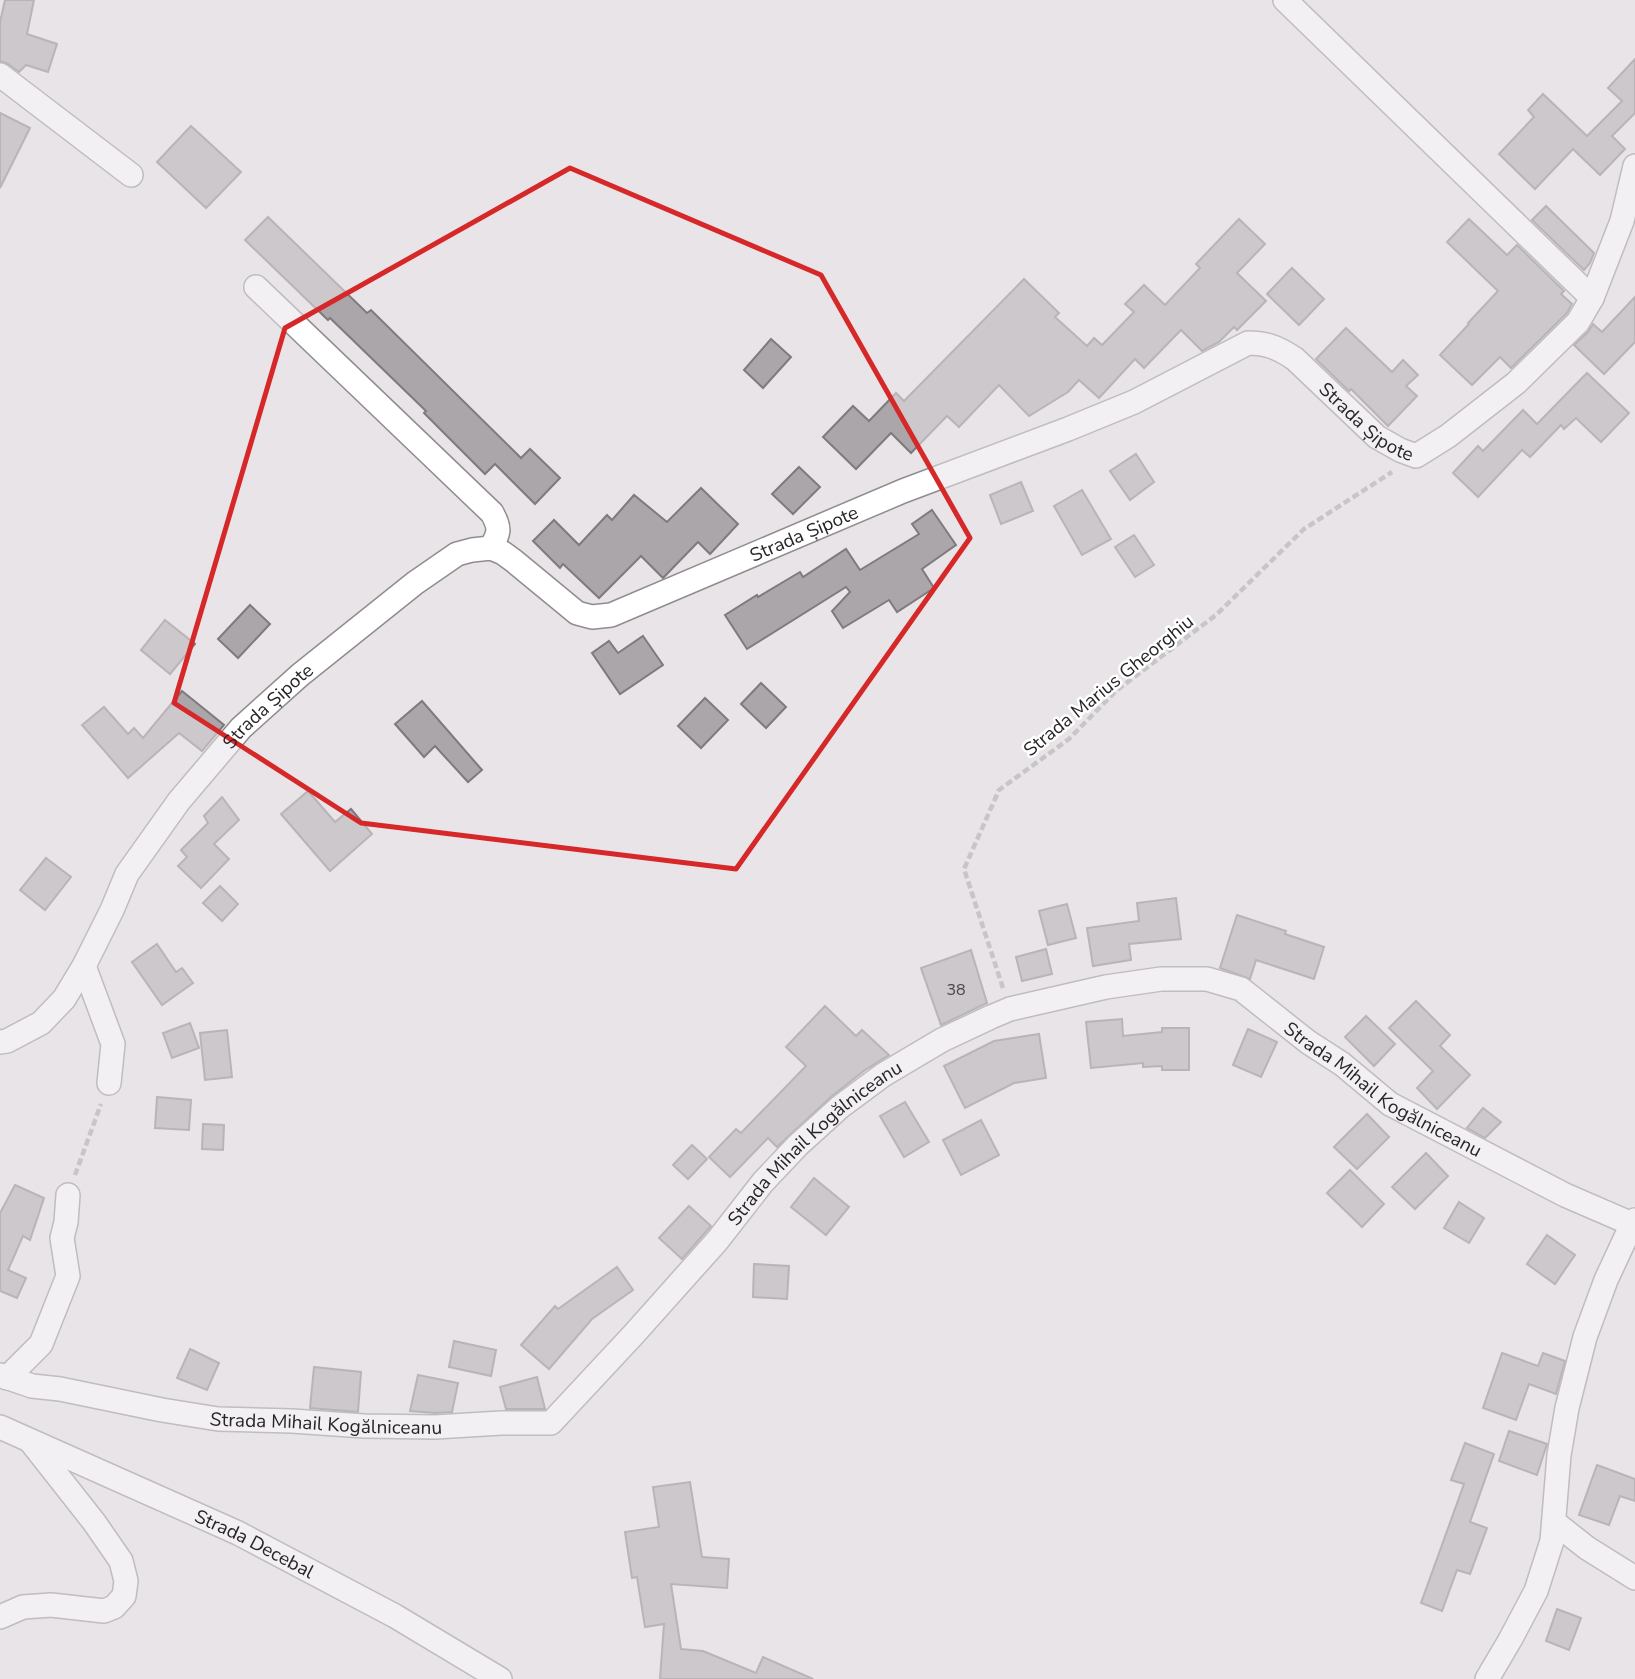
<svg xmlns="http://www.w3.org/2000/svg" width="1635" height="1679" viewBox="0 0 1635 1679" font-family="'Nunito Sans',sans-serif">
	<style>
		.building { fill: #aba6aa; stroke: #7f7a7e; stroke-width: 2 }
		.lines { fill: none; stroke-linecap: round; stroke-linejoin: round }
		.minor-casing { stroke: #908c90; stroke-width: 26 }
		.path { stroke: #a3a0a3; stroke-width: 4.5; stroke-dasharray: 7 3.5; stroke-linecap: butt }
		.minor { stroke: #fff; stroke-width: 23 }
		.marked { fill: none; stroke: #d62828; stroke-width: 5; stroke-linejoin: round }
		.labels { text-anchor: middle; stroke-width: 5; stroke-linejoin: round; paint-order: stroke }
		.number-label { font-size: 16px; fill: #484548 }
		.street-label { font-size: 19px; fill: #272527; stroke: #fff }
	</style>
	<rect width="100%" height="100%" fill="#e8e4e8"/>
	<g class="building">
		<path d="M 5,0 L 34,0 L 27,34 L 57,44 L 48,72 L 26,65 L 19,72 L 8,64 L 0,61 L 0,22 Z"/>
		<path d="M 1635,59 L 1635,113 L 1612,136 L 1625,149 L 1600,175 L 1573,149 L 1535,189 L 1499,154 L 1534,117 L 1528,110 L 1543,94 L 1587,136 L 1622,101 L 1608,88 Z"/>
		<path d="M 0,113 L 30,128 L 0,188 Z"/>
		<path d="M 191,126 L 241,172 L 206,208 L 157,162 Z"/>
		<path d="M 1546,206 L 1594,253 L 1590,263 L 1584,270 L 1532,220 Z"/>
		<path d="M 268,217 L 367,313 L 371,310 L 521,458 L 530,449 L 560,478 L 535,504 L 495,464 L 485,474 L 424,413 L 426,411 L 330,318 L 328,320 L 245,240 Z"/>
		<path d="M 1239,219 L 1265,244 L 1237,273 L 1266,301 L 1237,330 L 1234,327 L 1219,342 L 1202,351 L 1181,330 L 1144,368 L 1135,359 L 1099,398 L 1079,380 L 1068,392 L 1029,416 L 999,385 L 959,427 L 947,416 L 911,453 L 891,433 L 856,469 L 823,437 L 853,406 L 869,421 L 896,393 L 904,401 L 1024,279 L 1059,313 L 1055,317 L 1087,346 L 1094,338 L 1102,345 L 1134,312 L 1125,304 L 1144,285 L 1165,305 L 1200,268 L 1196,264 Z"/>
		<path d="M 1469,219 L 1507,255 L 1517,245 L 1564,291 L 1561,294 L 1572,304 L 1567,313 L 1511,368 L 1500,357 L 1472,385 L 1440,355 L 1469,324 L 1468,323 L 1498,291 L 1447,242 Z"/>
		<path d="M 1292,268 L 1324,299 L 1299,325 L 1267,294 Z"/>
		<path d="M 1635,297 L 1635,342 L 1604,374 L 1574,345 L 1588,332 L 1593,324 L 1602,332 Z"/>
		<path d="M 1346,328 L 1392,372 L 1403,360 L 1418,375 L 1406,386 L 1417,396 L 1388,426 L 1351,389 L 1349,391 L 1316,359 Z"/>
		<path d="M 771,339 L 791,357 L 763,388 L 744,370 Z"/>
		<path d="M 1587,373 L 1629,413 L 1601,442 L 1576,418 L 1564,429 L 1561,425 L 1530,457 L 1522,450 L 1478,497 L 1453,473 L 1478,446 L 1483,451 L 1523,410 L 1537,424 Z"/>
		<path d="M 1136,454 L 1154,482 L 1130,500 L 1110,471 Z"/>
		<path d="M 799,467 L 820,487 L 793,514 L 772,494 Z"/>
		<path d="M 1021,482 L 1033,511 L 1001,524 L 990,495 Z"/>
		<path d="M 701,488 L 738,524 L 710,554 L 698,542 L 663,578 L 641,556 L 599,598 L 563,564 L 560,568 L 533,541 L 554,520 L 579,545 L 607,515 L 612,520 L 634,495 L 667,522 Z"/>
		<path d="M 1082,490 L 1111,539 L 1082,555 L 1054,506 Z"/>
		<path d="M 932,510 L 956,545 L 922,569 L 934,588 L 897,612 L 889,600 L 843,628 L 832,611 L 850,592 L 846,587 L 747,649 L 725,615 L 757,595 L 758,597 L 800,572 L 803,577 L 846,549 L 860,570 L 919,534 L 912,524 Z"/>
		<path d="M 1134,535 L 1154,565 L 1135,577 L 1115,547 Z"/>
		<path d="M 250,605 L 270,624 L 238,658 L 218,639 Z"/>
		<path d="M 165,620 L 195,644 L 170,674 L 141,650 Z"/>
		<path d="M 643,636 L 663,665 L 620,694 L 592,653 L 609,641 L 618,653 Z"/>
		<path d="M 761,683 L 786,707 L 766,728 L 741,704 Z"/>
		<path d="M 182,691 L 224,725 L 202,751 L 179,733 L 128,778 L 82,725 L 104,707 L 128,734 L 134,728 L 143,738 Z"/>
		<path d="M 705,698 L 728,720 L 701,748 L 678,726 Z"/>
		<path d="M 422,701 L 482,770 L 468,782 L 435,746 L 424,757 L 395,724 Z"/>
		<path d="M 308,791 L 335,822 L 351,809 L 372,834 L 330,871 L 281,814 Z"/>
		<path d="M 222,797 L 239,820 L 214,844 L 229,859 L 201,888 L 178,866 L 187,857 L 181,850 L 208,823 L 204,816 Z"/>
		<path d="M 46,858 L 71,877 L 45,910 L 20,890 Z"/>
		<path d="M 220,886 L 238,904 L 222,921 L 203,903 Z"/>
		<path d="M 1176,898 L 1181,939 L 1129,944 L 1131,960 L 1093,966 L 1087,928 L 1139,921 L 1137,903 Z"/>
		<path d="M 1067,904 L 1076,938 L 1048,945 L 1039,911 Z"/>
		<path d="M 1237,915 L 1286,931 L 1285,934 L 1324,947 L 1314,979 L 1256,960 L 1250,979 L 1220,968 Z"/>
		<path d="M 157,944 L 176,972 L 182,968 L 193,983 L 162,1005 L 132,962 Z"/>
		<path d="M 1046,949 L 1052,974 L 1022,981 L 1016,957 Z"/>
		<path d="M 971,950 L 987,1003 L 941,1025 L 921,968 Z"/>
		<path d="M 1416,1001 L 1450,1035 L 1440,1046 L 1470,1075 L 1437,1109 L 1417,1088 L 1433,1071 L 1389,1028 Z"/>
		<path d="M 825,1006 L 856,1036 L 862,1030 L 889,1055 L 865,1070 L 832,1096 L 777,1147 L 768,1138 L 730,1177 L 709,1157 L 736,1129 L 741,1133 L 806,1066 L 786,1047 Z"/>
		<path d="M 1366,1016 L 1395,1044 L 1374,1066 L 1345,1037 Z"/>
		<path d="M 1122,1019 L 1123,1036 L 1162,1032 L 1162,1028 L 1189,1028 L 1189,1070 L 1162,1070 L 1162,1066 L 1143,1067 L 1143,1063 L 1091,1068 L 1086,1022 Z"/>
		<path d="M 190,1023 L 199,1048 L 172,1058 L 163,1033 Z"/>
		<path d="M 1248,1029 L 1277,1042 L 1261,1077 L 1233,1065 Z"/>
		<path d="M 227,1030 L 232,1077 L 205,1080 L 200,1033 Z"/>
		<path d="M 1039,1034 L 1046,1078 L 1014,1083 L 965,1108 L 944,1066 L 994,1041 Z"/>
		<path d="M 157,1097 L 191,1100 L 189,1130 L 155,1128 Z"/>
		<path d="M 905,1102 L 929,1142 L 904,1157 L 880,1116 Z"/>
		<path d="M 1483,1108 L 1501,1122 L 1485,1138 L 1467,1128 Z"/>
		<path d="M 1367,1114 L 1389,1137 L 1357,1169 L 1334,1147 Z"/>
		<path d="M 981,1120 L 999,1155 L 961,1175 L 943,1140 Z"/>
		<path d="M 203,1124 L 224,1125 L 223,1150 L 202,1149 Z"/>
		<path d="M 692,1145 L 707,1159 L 688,1179 L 673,1165 Z"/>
		<path d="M 1426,1153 L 1448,1176 L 1415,1209 L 1392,1187 Z"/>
		<path d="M 1350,1170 L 1384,1204 L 1362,1227 L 1327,1193 Z"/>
		<path d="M 814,1178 L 849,1207 L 826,1235 L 791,1207 Z"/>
		<path d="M 15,1185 L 44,1198 L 30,1240 L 23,1236 L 8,1270 L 26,1278 L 17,1298 L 0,1291 L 0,1213 Z"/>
		<path d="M 1459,1202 L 1484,1218 L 1469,1243 L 1444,1228 Z"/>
		<path d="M 689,1206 L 711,1226 L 682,1259 L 659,1238 Z"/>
		<path d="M 1547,1235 L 1575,1255 L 1555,1284 L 1527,1264 Z"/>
		<path d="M 754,1264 L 789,1266 L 787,1299 L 753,1297 Z"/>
		<path d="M 617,1267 L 633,1290 L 592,1319 L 549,1369 L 521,1345 L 555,1306 L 558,1309 Z"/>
		<path d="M 454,1341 L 496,1350 L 491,1376 L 449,1367 Z"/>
		<path d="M 190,1349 L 219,1363 L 207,1390 L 177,1378 Z"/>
		<path d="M 1502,1353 L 1538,1366 L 1543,1353 L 1565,1361 L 1556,1394 L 1529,1384 L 1516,1420 L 1483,1408 Z"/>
		<path d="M 314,1367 L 361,1372 L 358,1412 L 310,1408 Z"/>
		<path d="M 418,1375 L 458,1383 L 452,1412 L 435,1413 L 410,1411 Z"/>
		<path d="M 537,1377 L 545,1409 L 506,1409 L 500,1387 Z"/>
		<path d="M 1509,1431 L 1547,1444 L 1537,1475 L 1499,1461 Z"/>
		<path d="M 1465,1443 L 1494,1454 L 1470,1522 L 1487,1528 L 1470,1574 L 1457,1570 L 1442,1611 L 1421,1603 L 1464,1484 L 1451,1480 Z"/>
		<path d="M 1597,1465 L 1635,1479 L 1635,1501 L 1620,1496 L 1609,1525 L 1579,1515 Z"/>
		<path d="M 690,1482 L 702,1557 L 729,1559 L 727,1588 L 671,1584 L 681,1649 L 703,1651 L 756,1673 L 763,1657 L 813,1679 L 660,1679 L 664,1624 L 645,1627 L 637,1577 L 632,1578 L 625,1532 L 659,1527 L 653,1487 Z"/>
		<path d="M 1557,1609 L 1581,1618 L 1569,1650 L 1546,1641 Z"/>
	</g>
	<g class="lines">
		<g class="minor-casing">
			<g id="minor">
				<path d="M 1285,0 L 1592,298"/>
				<path d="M 0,75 L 131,175"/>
				<path d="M 256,287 L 492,513 C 501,529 499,533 491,548"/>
				<path d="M 84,966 L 113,1044 L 109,1083"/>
				<path id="s1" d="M 0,1042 L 7,1041 L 41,1023 L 64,999 L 84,966 L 112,910 L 127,874 L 179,801 L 241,728 L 300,675 L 415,583 L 457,554 L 472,550 L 491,548 L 503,553 L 514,561 L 577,613 L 592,617 L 611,615 L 903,491 L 1068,429 L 1134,402 L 1248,343 C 1267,343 1279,348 1295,359 L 1377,437 L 1400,450 L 1416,456 L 1448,436 L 1516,383 L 1578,322 L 1592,298 L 1622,221 L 1635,166"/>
				<path id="s2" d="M 0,1375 L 32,1386 L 60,1389 L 162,1410 L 218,1419 L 292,1421 L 364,1426 L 435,1427 L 501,1423 L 551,1423 L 634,1334 L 717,1241 L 763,1182 L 798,1145 L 840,1107 L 883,1075 L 942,1040 L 991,1017 L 1010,1009 L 1106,987 L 1161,979 L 1207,979 L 1241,989 L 1308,1042 L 1342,1064 L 1390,1104 L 1565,1195 L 1632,1224 L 1635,1220"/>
				<path d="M 7,1378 L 41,1344 L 68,1276 L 62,1238 L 66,1222 L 68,1195"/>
				<path id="s3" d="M 0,1427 L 238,1533 L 395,1616 L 500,1679"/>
				<path d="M 1554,1522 L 1587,1548 L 1635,1578"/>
				<path d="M 0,1617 L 23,1607 L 51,1605 L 104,1611 L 114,1607 L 124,1596 L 126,1581 L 121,1561 L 94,1522 L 31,1442"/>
				<path d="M 1487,1679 L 1510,1640 L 1536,1591 L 1552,1541 L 1559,1455 L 1567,1408 L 1585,1337 L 1606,1280 L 1632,1224"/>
			</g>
		</g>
		<g class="path">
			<path d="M 1003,988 L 964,869 L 999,790 L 1069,739 L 1116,691 L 1216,615 L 1304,529 L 1392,472"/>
			<path d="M 75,1175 L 101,1104"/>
		</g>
		<use href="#minor" class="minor"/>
	</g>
	<path d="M0 0H1635V1679H0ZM 570,168 L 821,275 L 970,538 L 736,869 L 361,823 L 174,703 L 285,328 Z" fill="#e8e4e8" fill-opacity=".55" fill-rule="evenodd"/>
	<path class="marked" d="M 570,168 L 821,275 L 970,538 L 736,869 L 361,823 L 174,703 L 285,328 Z"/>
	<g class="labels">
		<g class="number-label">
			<text x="956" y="995">38</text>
		</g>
		<g class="street-label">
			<text dy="7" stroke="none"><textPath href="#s1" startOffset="1699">Strada Șipote</textPath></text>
			<text dy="7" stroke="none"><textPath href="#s1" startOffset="1069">Strada Șipote</textPath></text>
			<text transform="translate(1108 685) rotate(-39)" y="7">Strada Marius Gheorghiu</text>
			<text dy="7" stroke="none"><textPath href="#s1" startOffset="439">Strada Șipote</textPath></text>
			<text dy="7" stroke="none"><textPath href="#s2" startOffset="1592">Strada Mihail Kogălniceanu</textPath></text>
			<text dy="7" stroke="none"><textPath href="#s2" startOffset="942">Strada Mihail Kogălniceanu</textPath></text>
			<text dy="7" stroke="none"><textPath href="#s2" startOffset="331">Strada Mihail Kogălniceanu</textPath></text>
			<text dy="7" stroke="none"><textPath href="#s3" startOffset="280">Strada Decebal</textPath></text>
		</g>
	</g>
</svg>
